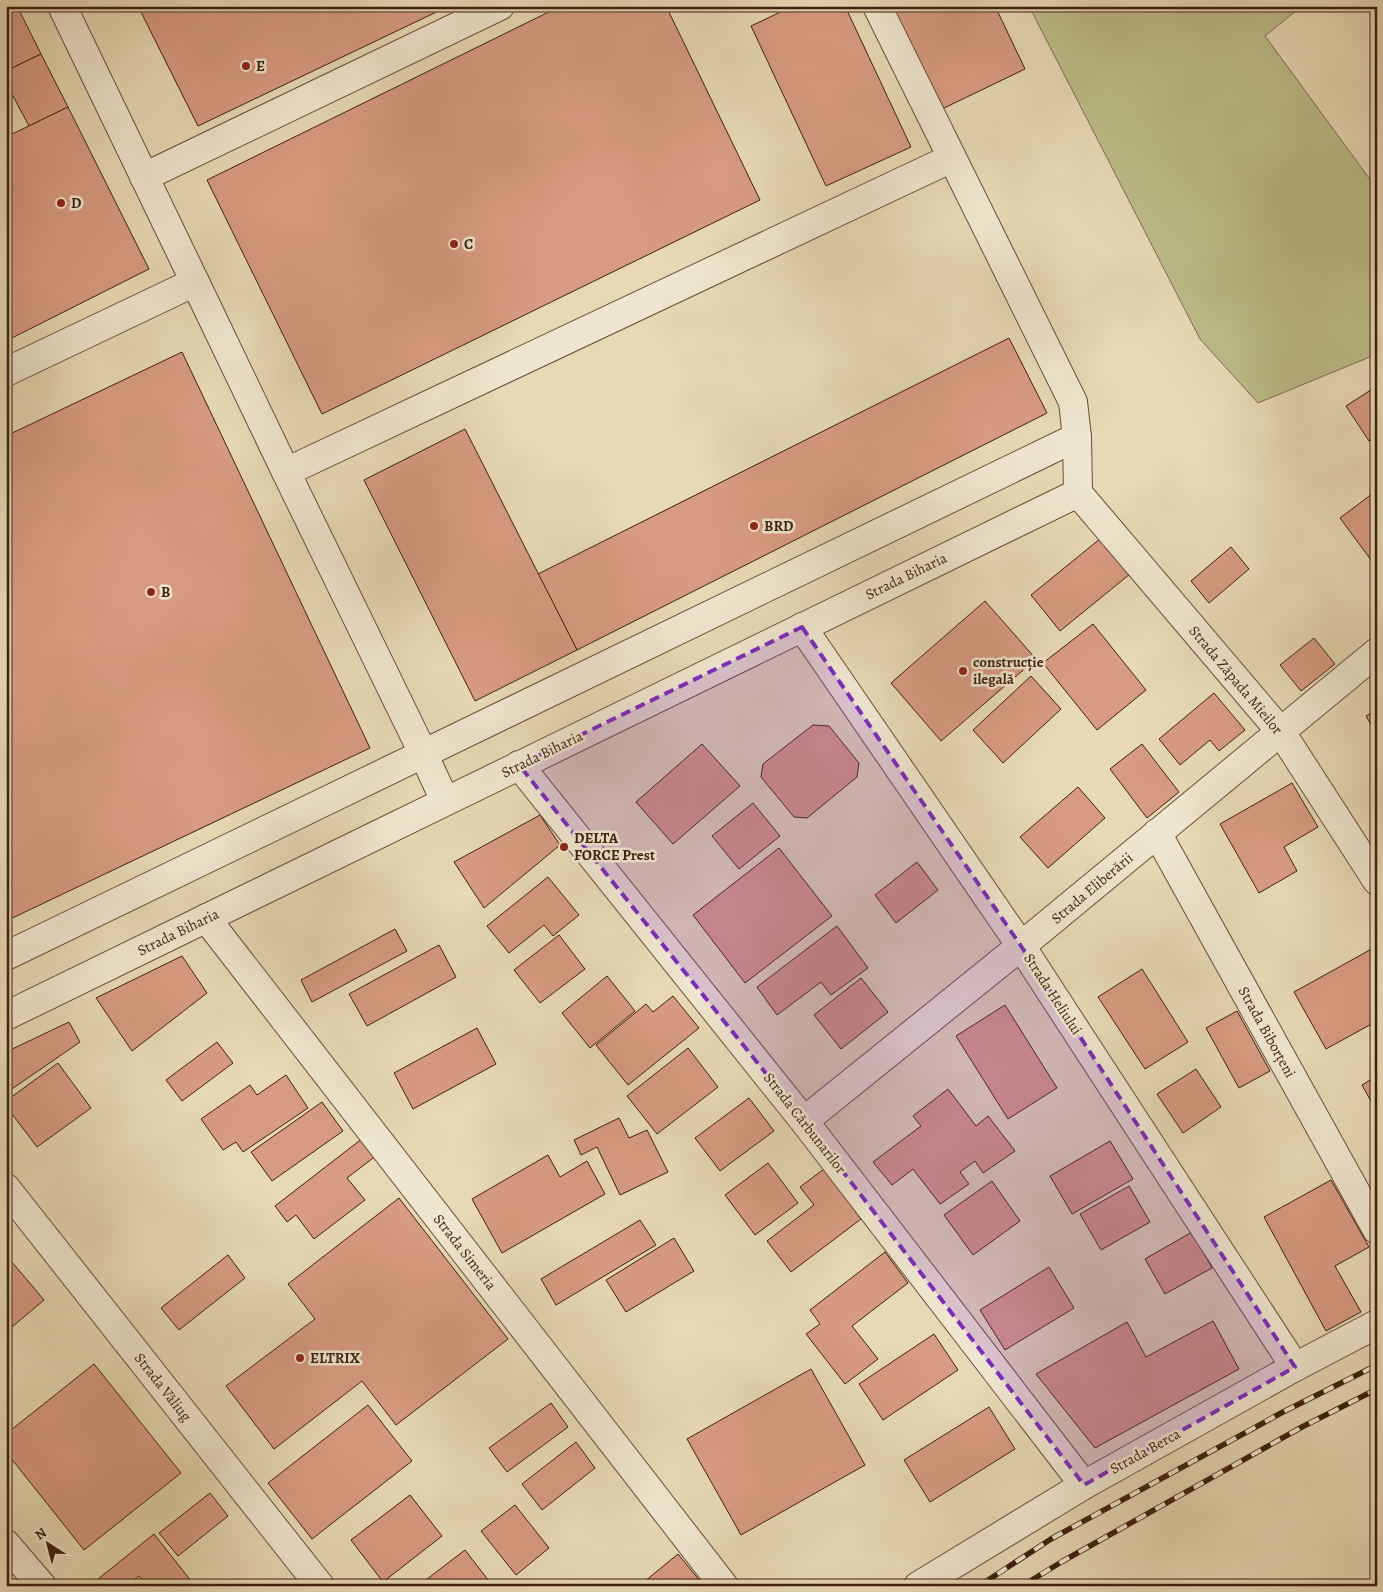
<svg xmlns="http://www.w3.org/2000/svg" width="1383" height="1592" viewBox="0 0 1383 1592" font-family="Alegreya,serif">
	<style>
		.green { fill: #bcbd89; stroke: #7e6e4c }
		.building { fill: #d79b81; stroke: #3f1f10 }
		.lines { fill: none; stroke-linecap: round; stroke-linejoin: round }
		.minor-casing { stroke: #694e39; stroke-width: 30 }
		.minor { stroke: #efe6cf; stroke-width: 28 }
		.rail-casing { stroke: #3f1f10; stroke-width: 5.5 }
		.rail { stroke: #efe6cf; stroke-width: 4; stroke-dasharray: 11; stroke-linecap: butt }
		.marked { fill: #7b2cbf; fill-opacity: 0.2; stroke: #7b2cbf; stroke-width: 4; stroke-dasharray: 10 6; stroke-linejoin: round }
		.poi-dot { fill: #8f2418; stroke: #efe6cf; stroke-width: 2 }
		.labels { text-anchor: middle; stroke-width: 5; stroke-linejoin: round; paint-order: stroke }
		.poi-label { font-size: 15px; font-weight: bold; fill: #3f1f10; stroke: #efe6cf; text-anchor: start }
		.street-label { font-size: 15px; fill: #3f1f10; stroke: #efe6cf }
	</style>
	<rect width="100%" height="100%" fill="#e7d9b5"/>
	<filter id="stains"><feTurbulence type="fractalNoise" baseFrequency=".004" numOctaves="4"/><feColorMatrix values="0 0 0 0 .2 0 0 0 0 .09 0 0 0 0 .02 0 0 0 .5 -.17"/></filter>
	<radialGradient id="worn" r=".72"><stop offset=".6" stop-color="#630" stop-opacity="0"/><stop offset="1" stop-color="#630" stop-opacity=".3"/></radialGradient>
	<path class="green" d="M 1029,6 L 1302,6 L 1265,36 L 1377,189 L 1377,354 L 1258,403 L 1200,339 Z"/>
	<g class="building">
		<path d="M 6,6 L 17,6 L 41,54 L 6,71 Z"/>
		<path d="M 138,6 L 449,6 L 198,126 Z"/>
		<path d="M 561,6 L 666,6 L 760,200 L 322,414 L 207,180 Z"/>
		<path d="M 793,6 L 845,6 L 911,147 L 826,186 L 751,26 Z"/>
		<path d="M 890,6 L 995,6 L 1025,69 L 940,110 Z"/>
		<path d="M 41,54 L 68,107 L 29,126 L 6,83 L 6,71 Z"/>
		<path d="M 68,107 L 149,269 L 6,341 L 6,137 Z"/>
		<path d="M 1009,338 L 1047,413 L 577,650 L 538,574 Z"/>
		<path d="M 182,352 L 370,748 L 6,921 L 6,436 Z"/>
		<path d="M 1377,386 L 1377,436 L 1369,441 L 1346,406 Z"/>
		<path d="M 465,429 L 577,650 L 475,701 L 364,480 Z"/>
		<path d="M 1372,494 L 1377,500 L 1377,562 L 1374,564 L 1340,518 Z"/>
		<path d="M 1101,538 L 1130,574 L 1060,631 L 1031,595 Z"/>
		<path d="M 1231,547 L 1249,569 L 1209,603 L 1191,581 Z"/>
		<path d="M 985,601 L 1036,659 L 941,741 L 891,683 Z"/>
		<path d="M 1093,624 L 1146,690 L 1097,730 L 1043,663 Z"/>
		<path d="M 1314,638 L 1335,664 L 1301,691 L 1280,665 Z"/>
		<path d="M 1031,676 L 1061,709 L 1003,763 L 973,730 Z"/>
		<path d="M 1214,693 L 1245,730 L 1219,751 L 1210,740 L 1180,765 L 1159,739 Z"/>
		<path d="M 1377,710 L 1377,735 L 1366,716 Z"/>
		<path d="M 813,725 L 829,726 L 859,763 L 857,777 L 807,818 L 794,817 L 761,777 L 763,764 Z"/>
		<path d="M 702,744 L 740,786 L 673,844 L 636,802 Z"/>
		<path d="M 1142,744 L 1179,792 L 1147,818 L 1110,769 Z"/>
		<path d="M 1292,783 L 1318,827 L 1284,847 L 1297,871 L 1259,893 L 1220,824 Z"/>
		<path d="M 1078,787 L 1105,818 L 1048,868 L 1020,837 Z"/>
		<path d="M 753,803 L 780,836 L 739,869 L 712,836 Z"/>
		<path d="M 540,815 L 560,845 L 484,908 L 454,862 Z"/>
		<path d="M 779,848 L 832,916 L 745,983 L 693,915 Z"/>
		<path d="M 917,862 L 938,890 L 896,923 L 875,895 Z"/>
		<path d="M 548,877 L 579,915 L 553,936 L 544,925 L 509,953 L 487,926 Z"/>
		<path d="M 837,926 L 868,968 L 831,995 L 821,982 L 777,1015 L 757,987 Z"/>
		<path d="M 395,929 L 407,951 L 312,1002 L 301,980 Z"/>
		<path d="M 559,935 L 585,969 L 540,1003 L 514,970 Z"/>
		<path d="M 439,945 L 456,977 L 367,1026 L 349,994 Z"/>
		<path d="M 1377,946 L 1377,1021 L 1326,1049 L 1294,992 Z"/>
		<path d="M 182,956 L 207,993 L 132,1051 L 96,998 Z"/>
		<path d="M 1142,969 L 1188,1042 L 1145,1069 L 1098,997 Z"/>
		<path d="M 607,976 L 635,1011 L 590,1048 L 562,1013 Z"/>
		<path d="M 861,978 L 888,1012 L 841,1049 L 814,1015 Z"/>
		<path d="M 673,996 L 699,1028 L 628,1085 L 596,1045 L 646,1004 L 653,1012 Z"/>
		<path d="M 1005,1005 L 1057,1088 L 1008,1119 L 956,1036 Z"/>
		<path d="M 1237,1011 L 1270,1071 L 1239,1088 L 1206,1028 Z"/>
		<path d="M 69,1022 L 80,1042 L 6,1093 L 6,1052 Z"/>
		<path d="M 477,1028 L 496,1064 L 413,1109 L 394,1073 Z"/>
		<path d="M 217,1042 L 233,1063 L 182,1101 L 166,1080 Z"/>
		<path d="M 688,1048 L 718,1087 L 657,1134 L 627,1096 Z"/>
		<path d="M 58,1063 L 91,1108 L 37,1147 L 6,1106 L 6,1101 Z"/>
		<path d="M 1196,1069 L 1221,1107 L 1183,1133 L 1157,1094 Z"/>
		<path d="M 286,1075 L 308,1108 L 243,1152 L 236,1142 L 223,1150 L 201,1119 L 250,1085 L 257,1095 Z"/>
		<path d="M 1377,1076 L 1377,1112 L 1362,1085 Z"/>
		<path d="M 948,1089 L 976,1126 L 988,1116 L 1015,1151 L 983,1173 L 975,1161 L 960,1172 L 969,1184 L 940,1204 L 913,1169 L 892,1185 L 873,1162 L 921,1126 L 913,1116 Z"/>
		<path d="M 749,1098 L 774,1131 L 720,1171 L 695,1138 Z"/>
		<path d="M 322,1102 L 343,1131 L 272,1181 L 251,1152 Z"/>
		<path d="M 619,1118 L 629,1138 L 647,1130 L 668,1172 L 620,1195 L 597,1147 L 581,1155 L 574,1140 Z"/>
		<path d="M 363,1138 L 377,1155 L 347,1178 L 365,1200 L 314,1239 L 296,1215 L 287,1222 L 275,1206 Z"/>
		<path d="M 1110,1141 L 1133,1179 L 1072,1214 L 1050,1176 Z"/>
		<path d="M 548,1155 L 560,1177 L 587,1161 L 605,1194 L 502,1253 L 472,1199 Z"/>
		<path d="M 768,1163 L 798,1203 L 755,1235 L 725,1195 Z"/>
		<path d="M 824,1169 L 861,1219 L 791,1272 L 767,1241 L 814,1205 L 800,1187 Z"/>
		<path d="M 1331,1180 L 1369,1247 L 1335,1266 L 1361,1312 L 1326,1331 L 1264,1217 Z"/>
		<path d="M 992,1181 L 1020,1221 L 973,1255 L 944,1215 Z"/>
		<path d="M 1129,1186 L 1150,1222 L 1101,1250 L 1080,1214 Z"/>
		<path d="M 399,1198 L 508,1339 L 396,1425 L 362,1381 L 274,1449 L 226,1386 L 315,1319 L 288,1284 Z"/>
		<path d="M 640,1220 L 656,1245 L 556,1305 L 541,1279 Z"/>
		<path d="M 1192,1232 L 1212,1268 L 1165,1294 L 1145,1259 Z"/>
		<path d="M 674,1238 L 694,1271 L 626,1312 L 606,1280 Z"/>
		<path d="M 885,1252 L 908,1283 L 852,1326 L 878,1359 L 845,1384 L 806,1334 L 820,1324 L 810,1310 Z"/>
		<path d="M 6,1255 L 44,1300 L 6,1332 Z"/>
		<path d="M 228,1255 L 245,1278 L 179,1330 L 161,1308 Z"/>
		<path d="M 1049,1267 L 1074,1308 L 1005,1350 L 980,1310 Z"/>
		<path d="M 1213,1321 L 1239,1369 L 1095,1448 L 1036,1374 L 1127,1322 L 1146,1357 Z"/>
		<path d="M 934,1334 L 958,1370 L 883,1420 L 859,1384 Z"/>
		<path d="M 94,1364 L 181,1473 L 84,1550 L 6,1452 L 6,1434 Z"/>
		<path d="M 811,1369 L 865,1465 L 741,1535 L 687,1439 Z"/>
		<path d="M 551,1403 L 568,1427 L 507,1472 L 489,1448 Z"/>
		<path d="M 368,1405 L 412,1461 L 312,1539 L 268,1483 Z"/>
		<path d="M 989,1407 L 1015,1449 L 930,1502 L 904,1460 Z"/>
		<path d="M 576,1442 L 595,1468 L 542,1510 L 522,1484 Z"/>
		<path d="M 210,1493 L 228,1516 L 178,1556 L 159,1533 Z"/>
		<path d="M 410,1495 L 442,1536 L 383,1582 L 351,1540 Z"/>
		<path d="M 515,1505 L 549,1548 L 516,1575 L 481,1531 Z"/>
		<path d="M 154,1534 L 195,1586 L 147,1586 L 139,1576 L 127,1586 L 94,1586 L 92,1584 Z"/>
		<path d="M 465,1550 L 492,1585 L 418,1586 Z"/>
		<path d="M 678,1554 L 704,1586 L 639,1586 Z"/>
	</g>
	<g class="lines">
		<g class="minor-casing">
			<g id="minor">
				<path d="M 877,6 L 1073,402 L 1077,437 L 1078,493"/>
				<path d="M 144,177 L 500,6"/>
				<path d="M 195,282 L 286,472 L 952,158"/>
				<path d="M 6,372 L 195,282 L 62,6"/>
				<path d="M 286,472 L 423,753 L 445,801"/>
				<path d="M 1078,493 L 1281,732 L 1377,881"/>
				<path d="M 802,627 L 1021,946 L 1295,1367"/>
				<path d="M 519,765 L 804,1121 L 1084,1485"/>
				<path d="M 1157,833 L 1377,1230"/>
				<path d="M 206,918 L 724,1586"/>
				<path d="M 6,956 L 1077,437"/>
				<path d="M 6,1016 L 1078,493"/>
				<path d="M 804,1121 L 1021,946 L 1377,652"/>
				<path d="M 6,1188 L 320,1586"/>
				<path d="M 6,1544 L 42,1586"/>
				<path d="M 918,1586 L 1084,1485 L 1295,1367 L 1377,1324"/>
			</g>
		</g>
		<use href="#minor" class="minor"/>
		<g class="rail-casing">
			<g id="rail">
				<path d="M 979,1586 L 1051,1539 L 1283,1412 L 1377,1365"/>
				<path d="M 1022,1586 L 1063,1561 L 1302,1427 L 1377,1389"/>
			</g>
		</g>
		<use href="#rail" class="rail"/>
	</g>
	<path class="marked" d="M 802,627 L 1021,946 L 1295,1367 L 1084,1485 L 804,1121 L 519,765 Z"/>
	<g class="poi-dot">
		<circle cx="246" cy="66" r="5"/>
		<circle cx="61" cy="203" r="5"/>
		<circle cx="454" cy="244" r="5"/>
		<circle cx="754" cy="526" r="5"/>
		<circle cx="151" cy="592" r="5"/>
		<circle cx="963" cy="671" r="5"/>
		<circle cx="564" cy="847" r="5"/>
		<circle cx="300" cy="1358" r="5"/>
	</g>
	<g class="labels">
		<g class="poi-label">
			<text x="256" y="71">E</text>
			<text x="71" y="208">D</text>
			<text x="464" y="249">C</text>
			<text x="764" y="531">BRD</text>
			<text x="161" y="597">B</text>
			<text x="973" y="667">construcție<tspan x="973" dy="17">ilegală</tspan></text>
			<text x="574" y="843">DELTA<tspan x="574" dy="17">FORCE Prest</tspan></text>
			<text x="310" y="1363">ELTRIX</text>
		</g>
		<g class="street-label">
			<text transform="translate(906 576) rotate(-26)" y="5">Strada Biharia</text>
			<text transform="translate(1236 680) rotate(50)" y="5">Strada Zăpada Mieilor</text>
			<text transform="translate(542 754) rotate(-26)" y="5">Strada Biharia</text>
			<text transform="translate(1092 888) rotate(-40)" y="5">Strada Eliberării</text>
			<text transform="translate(178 932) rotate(-26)" y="5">Strada Biharia</text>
			<text transform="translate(1053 994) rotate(57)" y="5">Strada Heliului</text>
			<text transform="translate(1267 1032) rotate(61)" y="5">Strada Biborțeni</text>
			<text transform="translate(805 1123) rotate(52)" y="5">Strada Cărbunarilor</text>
			<text transform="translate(465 1252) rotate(52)" y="5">Strada Simeria</text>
			<text transform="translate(163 1387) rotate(52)" y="5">Strada Văliug</text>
			<text transform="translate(1145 1451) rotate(-29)" y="5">Strada Berca</text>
		</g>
	</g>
	<rect width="1383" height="1592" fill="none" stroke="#e7d9b5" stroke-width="25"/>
	<rect x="8" y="8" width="1368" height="1577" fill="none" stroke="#3f1f10" stroke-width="2.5"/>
	<rect x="12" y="12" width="1358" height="1567" fill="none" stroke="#3f1f10"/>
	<g transform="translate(48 1544) rotate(324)" stroke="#efe6cf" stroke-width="4" paint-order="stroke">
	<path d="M0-4L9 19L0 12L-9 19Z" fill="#3f1f10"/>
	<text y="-8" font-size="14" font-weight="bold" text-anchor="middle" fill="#3f1f10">N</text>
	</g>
	<rect width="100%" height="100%" filter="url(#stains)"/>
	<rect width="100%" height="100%" fill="url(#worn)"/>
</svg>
